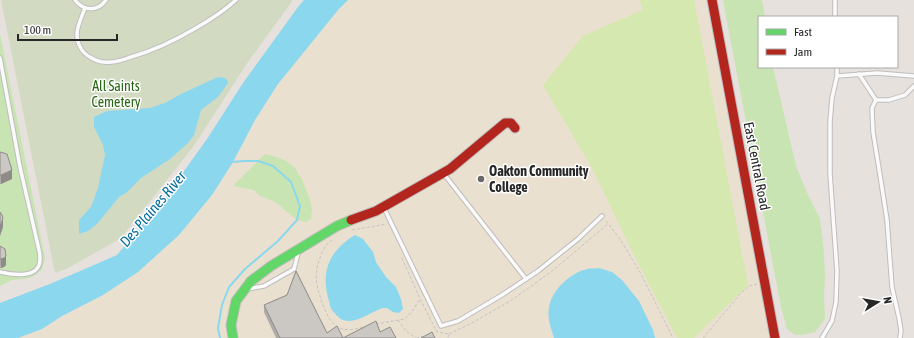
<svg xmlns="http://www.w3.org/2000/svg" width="914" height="338" viewBox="0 0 914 338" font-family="'Asap Condensed',sans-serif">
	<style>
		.education { fill: #eae0cf }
		.green { fill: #c8e4b2 }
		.cemetery { fill: #d2dbc2 }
		.pitch { fill: #d5e8af }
		.water { fill: #8ad7ee }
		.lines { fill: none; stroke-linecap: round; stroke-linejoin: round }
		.stream { stroke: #8ad7ee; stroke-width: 2 }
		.lane-casing { stroke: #bfbdbe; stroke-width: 5.5 }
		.fast-casing { stroke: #bfbdbe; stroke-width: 11 }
		.jam-casing { stroke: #bfbdbe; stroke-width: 11 }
		.path { stroke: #c4c3c2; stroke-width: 1; stroke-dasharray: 3 2; stroke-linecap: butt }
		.lane { stroke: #fbfafa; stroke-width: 3.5 }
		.fast { stroke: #63d668; stroke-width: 9 }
		.jam { stroke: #b3261e; stroke-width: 9 }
		.wall { fill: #afaba8 }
		.shaded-wall { fill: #8e8b88 }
		.building { fill: #cbc7c3; stroke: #8e8b88 }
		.poi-dot { fill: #6a6866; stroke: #fff; stroke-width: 1.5 }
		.labels { text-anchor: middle; stroke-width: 3; stroke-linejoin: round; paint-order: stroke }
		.park-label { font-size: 14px; fill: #286615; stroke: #fff }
		.street-label { font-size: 14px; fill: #272727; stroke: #fff }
		.poi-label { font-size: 14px; font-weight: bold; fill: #272727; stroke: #fff; text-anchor: start }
		.water-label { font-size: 15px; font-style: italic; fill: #066e9d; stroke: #fff }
	</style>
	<rect width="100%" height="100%" fill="#e6e1dc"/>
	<path class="education" d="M 348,0 L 705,0 L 770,338 L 18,338 L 42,329 L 62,317 L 103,295 L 138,272 L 179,235 L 212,195 L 233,162 L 255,120 L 278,84 L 338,10 Z"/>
	<g class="green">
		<path d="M 723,0 L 762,0 L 765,17 L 759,17 L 759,67 L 773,67 L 796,166 L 807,193 L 820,219 L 823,243 L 825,273 L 824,296 L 825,319 L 815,332 L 803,335 L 795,335 L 787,329 L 781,307 Z"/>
		<path d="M 0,34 L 45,258 L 42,270 L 30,278 L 12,280 L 0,286 Z"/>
		<path d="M 265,154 C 276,157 284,158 294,167 C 297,170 297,174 301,177 L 310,200 L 312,209 L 311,219 L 306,222 L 297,220 L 275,202 L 260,196 L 254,190 L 233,186 Z"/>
	</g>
	<path class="cemetery" d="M 1,0 L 293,0 L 248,62 L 193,147 L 120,239 L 66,269 L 55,273 Z"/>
	<path class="pitch" d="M 640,0 L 694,0 L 748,285 L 694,338 L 677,338 L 635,257 L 592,168 L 543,85 L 583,36 L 642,10 Z"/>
	<g class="water">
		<path d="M 304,0 L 348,0 L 338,10 L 278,84 L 255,120 L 233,162 L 212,195 L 179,235 L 138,272 L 103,295 L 62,316 L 42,329 L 18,338 L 0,338 L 0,303 L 50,284 L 117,255 L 164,199 L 207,139 L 243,83 L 298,7 Z"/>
		<path d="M 218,77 L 225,78 L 227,80 L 228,83 L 218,97 L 201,110 L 194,135 L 188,143 L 170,159 L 141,178 L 126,193 L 119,197 L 97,224 L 88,231 L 79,234 L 79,220 L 91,207 L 98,188 L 105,155 L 103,145 L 94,127 L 94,117 L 107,111 L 150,108 L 165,103 L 181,94 Z"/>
		<path d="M 355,235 L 363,239 L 373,252 L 376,262 L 386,277 L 396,287 L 401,299 L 403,309 L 399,313 L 393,312 L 387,308 C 384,308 381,308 378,310 C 367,314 356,324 343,320 C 340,319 334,313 332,310 C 330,308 330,304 329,301 C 320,272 329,251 355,235 Z"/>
		<path d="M 599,268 L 612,272 L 622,280 L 639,301 L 653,330 L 655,338 L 554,338 C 551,328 547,318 549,307 C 552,290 570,273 587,269 C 591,268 596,269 599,268 Z"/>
	</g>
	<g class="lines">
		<path class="stream" d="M 220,338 L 218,328 L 222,305 L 229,287 L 245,269 L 278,241 L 297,220 L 300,206 L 291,182 L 273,166 L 258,161 L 244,161 L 232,162"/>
		<g class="lane-casing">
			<g id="lane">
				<path d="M 75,0 C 83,11 98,12 106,0"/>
				<path d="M 835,0 L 835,17"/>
				<path d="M 85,8 C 82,16 77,26 77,34 C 77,44 82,53 90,57 C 96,61 103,63 111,62 C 118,62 125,59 131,57 C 156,50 174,41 196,28 C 210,20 224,11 236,0"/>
				<path d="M 0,58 L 20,167 L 39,250 C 40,253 40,257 40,260 C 39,279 13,275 0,272"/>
				<path d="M 859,74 L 876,100 L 889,100 L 905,95 L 914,86"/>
				<path d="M 837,76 L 877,73 L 914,76"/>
				<path d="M 876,100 L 872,108 L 873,132 L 880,175 L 887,220 L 892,287 L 899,318 L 901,331 L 900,338"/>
				<path d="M 444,174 L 526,279"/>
				<path d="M 384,208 L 441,326 L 458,321 L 502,295 L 538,271 L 578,239 L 602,216"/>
				<path d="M 247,289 L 264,286 L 294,269 L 298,253"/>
				<path d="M 822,338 L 832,321 L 836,302 L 837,271 L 830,174 L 830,122 L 832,98 L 837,76 L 837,67"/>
			</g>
		</g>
		<g class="fast-casing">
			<path id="fast" d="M 233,338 L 231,325 L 236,301 L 251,281 L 271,266 L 337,226 L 351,220"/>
		</g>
		<g class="jam-casing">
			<g id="jam">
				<path d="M 712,0 L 775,338"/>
				<path d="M 351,220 L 376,211 L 450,169 L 505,123 L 511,123 L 515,128"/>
			</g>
		</g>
		<g class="path">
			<path d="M 606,221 L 620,239 L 641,274 L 673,338"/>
			<path d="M 352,230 L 387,224"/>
			<path d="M 332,240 C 327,243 323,249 321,255 C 313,275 316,285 323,305 C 326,312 329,320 334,324 C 341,332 354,330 363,327"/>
			<path d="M 402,258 L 420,299 L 437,332 L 449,334 L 448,338"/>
			<path d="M 398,320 L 406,331 L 416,338"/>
			<path d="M 376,324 L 405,319 L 413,310 L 420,299"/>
			<path d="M 449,334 L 470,324 L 512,300 L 552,271 L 608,224"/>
			<path d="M 416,338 L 425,336"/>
			<path d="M 703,338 L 741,293 L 749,286 L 757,284"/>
		</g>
		<use href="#lane" class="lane"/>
		<use href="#fast" class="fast"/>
		<use href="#jam" class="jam"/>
	</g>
	<g class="wall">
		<path d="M 0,152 L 12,179 L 1,184 L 0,184 Z"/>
		<path d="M 0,246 L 6,265 L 4,267 L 1,268 L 0,268 Z"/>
		<path d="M 264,305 L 327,333 L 343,338 L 380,332 L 396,338 L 276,338 L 264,312 Z"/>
	</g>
	<g class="shaded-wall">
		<path d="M 12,170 L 12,179 L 1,184 L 1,175 Z"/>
		<path d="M 3,218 L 3,227 L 0,236 L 0,227 Z"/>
		<path d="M 6,256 L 6,265 L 4,267 L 1,268 L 1,259 Z"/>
	</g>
	<g class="building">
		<path d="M 0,152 L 7,154 L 12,170 L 1,175 L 0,175 Z"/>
		<path d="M 0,212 L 2,215 L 3,218 L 0,227 Z"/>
		<path d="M 0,246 L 5,249 L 6,256 L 4,258 L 1,259 L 0,259 Z"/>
		<path d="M 296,271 L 327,333 L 337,326 L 343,338 L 376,321 L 380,332 L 390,327 L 396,338 L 280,338 L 264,305 L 287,295 Z"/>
		<path d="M 432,332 L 435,338 L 421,338 Z"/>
	</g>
	<circle class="poi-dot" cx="481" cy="179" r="4"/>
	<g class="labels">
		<g class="park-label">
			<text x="116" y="91">All Saints<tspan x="116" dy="16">Cemetery</tspan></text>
		</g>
		<g class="street-label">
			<text transform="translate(757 166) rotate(79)" y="5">East Central Road</text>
		</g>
		<g class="poi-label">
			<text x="489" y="176">Oakton Community<tspan x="489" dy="16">College</tspan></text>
		</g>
		<g class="water-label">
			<text transform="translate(153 209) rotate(-50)" y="5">Des Plaines River</text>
		</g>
	</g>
	<rect x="758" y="16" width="140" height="52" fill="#ffffff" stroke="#a9a9a9"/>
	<rect x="766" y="29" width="20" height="6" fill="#63d668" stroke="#a9a9a9"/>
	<text x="794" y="36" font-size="12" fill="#272727">Fast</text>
	<rect x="766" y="49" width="20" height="6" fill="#b3261e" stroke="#a9a9a9"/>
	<text x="794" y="56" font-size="12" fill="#272727">Jam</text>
	<g transform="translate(878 302) rotate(79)" stroke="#ffffff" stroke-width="3" paint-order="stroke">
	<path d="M0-3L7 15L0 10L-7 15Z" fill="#272727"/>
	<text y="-6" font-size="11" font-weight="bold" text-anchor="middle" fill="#272727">N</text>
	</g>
	<path d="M18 34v6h99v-6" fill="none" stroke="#272727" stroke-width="2"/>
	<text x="24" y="34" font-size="12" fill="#272727" stroke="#ffffff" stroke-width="3" paint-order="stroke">100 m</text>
</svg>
